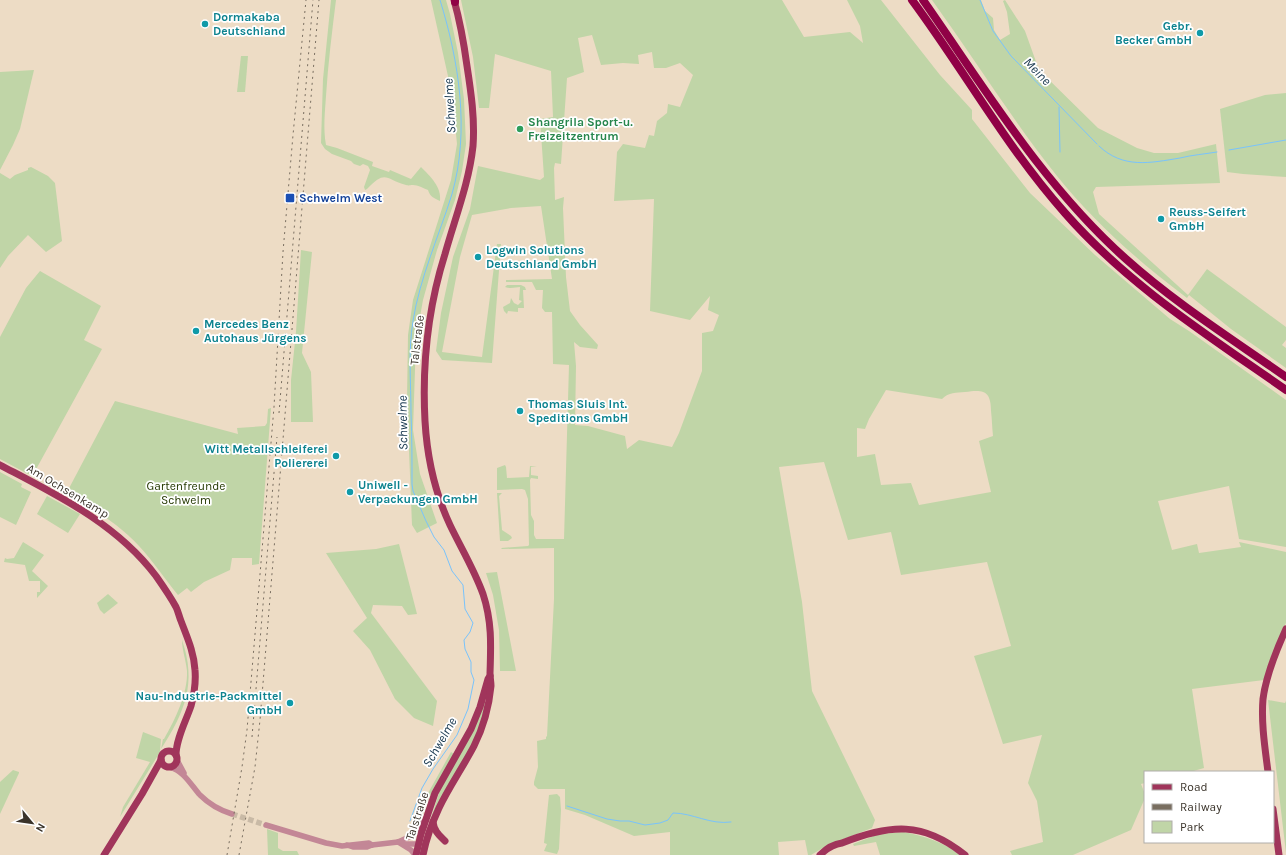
<svg xmlns="http://www.w3.org/2000/svg" width="1286" height="855" viewBox="0 0 1286 855" font-family="Karla,sans-serif">
	<style>
		.green { fill: #c0d5a7; fill-rule: evenodd }
		.lines { fill: none; stroke-linecap: round; stroke-linejoin: round }
		.stream { stroke: #79c3fc; stroke-width: 1 }
		.minor-tunnel { stroke: #c9baa6; stroke-width: 5.5; stroke-dasharray: 5.5 3; stroke-linecap: butt }
		.minor { stroke: #c38796; stroke-width: 5.5 }
		.major { stroke: #a0355b; stroke-width: 7 }
		.highway { stroke: #900146; stroke-width: 8 }
		.rail { stroke: #796e60; stroke-width: 1; stroke-dasharray: 2 4; stroke-linecap: butt }
		.culture-dot { fill: #0f9aa8; stroke: #fff; stroke-width: 1.5 }
		.leisure-dot { fill: #2e9e5b; stroke: #fff; stroke-width: 1.5 }
		.transit-dot { fill: #1a4fb4; stroke: #fff; stroke-width: 1.5 }
		.labels { text-anchor: middle; stroke-width: 3.5; stroke-linejoin: round; paint-order: stroke }
		.culture-label { font-size: 12px; font-weight: bold; fill: #0d838f; stroke: #fff; text-anchor: start }
		.leisure-label { font-size: 12px; font-weight: bold; fill: #27864d; stroke: #fff; text-anchor: start }
		.transit-label { font-size: 12px; font-weight: bold; fill: #164399; stroke: #fff; text-anchor: start }
		.street-label { font-size: 12px; fill: #3a332a; stroke: #fff }
		.park-label { font-size: 12px; fill: #243800; stroke: #fff }
		.water-label { font-size: 13px; font-style: italic; fill: #16364d; stroke: #fff }
	</style>
	<rect width="100%" height="100%" fill="#eddcc5"/>
	<g class="green">
		<path d="M 331,0 L 336,0 C 332,32 328,64 326,96 C 325,112 323,128 326,145 L 337,148 L 373,162 L 372,166 L 389,172 L 390,170 L 411,179 L 421,167 C 430,176 442,187 440,201 C 434,198 430,197 428,190 C 423,188 418,185 413,185 C 409,185 410,186 406,185 C 385,179 386,169 367,189 L 365,190 L 364,187 L 370,170 L 368,166 L 363,164 L 360,166 L 354,164 L 351,161 L 332,154 L 325,149 L 321,143 L 323,79 Z"/>
		<path d="M 431,0 L 446,0 L 450,14 L 458,53 L 464,99 L 466,144 L 462,171 L 455,200 L 437,250 L 423,300 L 416,339 L 413,430 L 420,474 L 437,523 L 417,533 L 412,525 L 407,400 L 408,335 L 413,300 L 451,180 L 457,144 L 452,94 Z"/>
		<path d="M 461,0 L 782,0 L 804,37 L 850,32 L 863,43 L 860,26 L 847,0 L 881,0 L 940,75 L 972,110 L 972,119 L 1030,193 L 1095,255 L 1170,319 L 1189,331 L 1286,400 L 1286,547 L 1239,539 L 1229,486 L 1158,501 L 1172,550 L 1197,544 L 1199,553 L 1241,547 L 1239,542 L 1286,552 L 1286,623 L 1281,634 L 1264,680 L 1192,689 L 1204,768 L 1190,772 L 1145,772 L 1145,783 L 1141,784 L 1145,794 L 1145,798 L 1131,830 L 1073,855 L 1012,855 L 1010,851 L 1043,842 L 1037,801 L 1028,783 L 1042,735 L 1003,744 L 974,656 L 1011,646 L 987,562 L 901,575 L 891,532 L 848,540 L 824,462 L 779,467 L 802,602 L 812,691 L 875,820 L 872,828 L 826,846 L 811,855 L 808,855 L 805,840 L 778,842 L 779,855 L 670,855 L 670,832 L 634,836 L 585,815 L 565,809 L 565,789 L 538,789 L 534,785 L 534,782 L 538,767 L 537,741 L 546,739 L 546,737 L 547,736 L 554,599 L 554,548 L 502,549 L 501,548 L 528,546 L 529,545 L 528,499 L 525,490 L 522,489 L 497,490 L 497,468 L 505,465 L 506,467 L 507,478 L 529,477 L 530,466 L 537,467 L 531,467 L 531,475 L 538,476 L 538,479 L 531,478 L 530,480 L 531,515 L 534,521 L 534,535 L 536,539 L 564,539 L 569,365 L 553,364 L 552,312 L 545,312 L 542,308 L 543,290 L 536,290 L 532,282 L 506,282 L 506,280 L 552,279 L 541,206 L 511,208 L 472,215 L 460,257 L 442,352 L 482,357 L 497,244 L 501,244 L 492,363 L 442,360 L 436,351 L 441,313 L 453,257 L 470,209 L 478,166 L 540,180 L 544,177 L 540,119 L 553,117 L 551,71 L 495,54 L 489,108 L 479,108 L 473,57 ZM 592,35 L 601,65 L 623,63 L 639,64 L 638,55 L 652,52 L 654,68 L 666,68 L 680,63 L 693,75 L 680,107 L 668,104 L 667,113 L 657,121 L 654,136 L 649,135 L 645,148 L 623,144 L 617,152 L 614,201 L 654,199 L 650,311 L 690,320 L 710,296 L 708,310 L 719,315 L 713,331 L 702,333 L 702,371 L 679,433 L 672,447 L 639,440 L 627,449 L 625,436 L 588,426 L 575,425 L 576,366 L 574,342 L 580,347 L 597,349 L 598,345 L 580,325 L 570,311 L 566,277 L 563,208 L 564,197 L 555,200 L 554,168 L 555,163 L 561,164 L 567,78 L 584,72 L 578,38 ZM 886,390 L 942,399 C 949,392 956,393 965,392 C 984,389 991,391 991,411 C 992,419 992,427 993,436 L 979,441 L 991,492 L 919,505 L 911,483 L 881,485 L 875,454 L 857,457 L 857,428 L 865,429 L 869,419 Z"/>
		<path d="M 932,0 L 981,0 L 985,11 L 993,18 L 994,30 L 1000,40 L 1010,34 L 1007,12 L 1003,1 L 1005,0 L 1025,31 L 1039,70 L 1098,128 L 1137,148 L 1154,153 L 1178,153 L 1216,144 L 1220,183 L 1096,187 L 1093,192 L 1099,214 L 1188,295 L 1207,269 L 1286,327 L 1286,340 L 1282,345 L 1286,348 L 1286,368 L 1231,329 L 1189,295 L 1187,298 C 1139,262 1094,222 1057,176 C 1012,120 974,58 932,0 Z"/>
		<path d="M 241,56 L 248,56 L 245,92 L 237,92 Z"/>
		<path d="M 34,70 L 20,129 L 13,145 L 0,170 L 0,72 Z"/>
		<path d="M 1286,93 L 1286,177 L 1243,174 L 1227,172 L 1220,109 L 1265,95 Z"/>
		<path d="M 31,167 L 48,176 L 55,183 L 62,241 L 46,252 L 28,235 L 8,256 L 0,268 L 0,173 L 10,179 L 15,175 L 28,170 L 28,168 Z"/>
		<path d="M 301,250 L 312,252 L 302,353 L 311,372 L 313,422 L 291,422 L 291,380 L 296,332 Z"/>
		<path d="M 40,271 L 101,306 L 84,340 L 102,349 L 34,473 L 28,474 L 0,459 L 0,337 L 26,288 Z"/>
		<path d="M 507,285 L 521,285 L 525,287 L 526,290 L 523,290 L 524,308 L 518,308 L 518,312 L 508,311 L 507,314 L 504,311 L 503,307 L 510,303 L 511,298 L 514,303 L 518,305 L 522,301 L 519,300 L 520,287 C 516,287 511,289 505,287 Z"/>
		<path d="M 115,401 L 238,434 L 237,428 L 265,426 L 267,423 L 268,409 L 271,408 L 259,564 L 252,565 L 252,558 L 232,558 L 230,570 L 204,582 L 191,592 L 187,588 L 178,595 C 165,579 153,561 139,546 C 119,524 92,508 66,494 Z"/>
		<path d="M 0,472 L 22,484 L 21,487 L 31,492 L 16,525 L 0,517 Z"/>
		<path d="M 497,493 L 502,493 L 499,496 L 502,530 L 511,536 L 512,538 L 508,541 L 500,541 Z"/>
		<path d="M 47,496 L 80,514 L 68,533 L 37,514 Z"/>
		<path d="M 23,542 L 44,555 L 32,571 L 48,586 L 37,598 L 37,592 L 40,592 L 40,581 L 29,581 L 25,565 L 4,562 L 5,558 L 7,559 L 14,558 Z"/>
		<path d="M 399,544 L 417,614 L 408,615 L 402,606 L 373,605 L 371,613 L 437,701 L 433,726 L 414,718 L 395,699 L 370,650 L 353,631 L 367,618 L 326,553 L 376,549 Z"/>
		<path d="M 497,572 L 516,671 L 500,671 L 499,630 L 493,595 L 486,573 Z"/>
		<path d="M 108,594 L 118,603 L 104,614 L 100,610 L 97,603 Z"/>
		<path d="M 182,640 C 197,683 185,712 161,749 L 163,739 L 164,739 C 175,720 188,693 187,671 C 186,660 182,650 182,640 Z"/>
		<path d="M 1268,700 L 1285,703 L 1286,701 L 1286,853 Z"/>
		<path d="M 485,701 C 489,723 440,805 427,830 L 440,790 Z"/>
		<path d="M 143,732 L 161,739 L 160,752 L 120,817 L 123,807 L 150,762 L 136,758 Z"/>
		<path d="M 451,752 L 454,754 L 429,798 L 420,821 L 416,826 L 427,795 Z"/>
		<path d="M 13,770 L 19,772 L 19,773 L 0,814 L 0,782 Z"/>
		<path d="M 557,794 L 560,797 L 561,810 L 559,849 L 557,854 L 544,851 L 547,844 L 544,843 L 549,795 Z"/>
		<path d="M 267,829 L 278,833 L 278,848 L 283,851 L 297,851 L 299,855 L 268,855 Z"/>
		<path d="M 904,832 C 926,837 942,841 960,855 L 880,855 L 876,842 L 854,846 L 853,844 L 879,834 Z"/>
	</g>
	<g class="lines">
		<g class="stream">
			<path d="M 980,0 L 993,31 L 1011,56 L 1097,144"/>
			<path d="M 1059,107 L 1060,152"/>
			<path d="M 1099,146 C 1123,169 1150,163 1180,158 C 1192,155 1205,154 1217,152"/>
			<path d="M 1229,150 L 1286,140"/>
			<path d="M 567,806 L 607,819 L 620,821 L 629,821 L 645,825 L 660,823 L 668,820 L 673,813 C 693,813 710,825 731,822"/>
			<path d="M 410,821 L 422,788 L 433,769 L 457,735 L 468,709 L 474,680 L 471,672 L 471,662 L 465,649 L 464,640 L 470,632 L 473,623 L 465,609 L 463,585 L 452,571 L 444,550 L 434,537 L 426,521 L 413,491 L 412,484 C 412,461 412,437 411,414 C 411,383 408,351 413,321 C 420,277 439,236 452,194 C 470,131 459,61 440,0"/>
		</g>
		<path class="minor-tunnel" d="M 232,814 L 266,825"/>
		<g class="minor">
			<path d="M 177,760 L 184,773"/>
			<path d="M 170,767 C 184,771 191,785 200,795 C 209,804 219,810 232,814"/>
			<path d="M 266,825 L 326,843 L 342,846 L 369,843 L 372,845"/>
			<path d="M 398,842 L 411,850 L 415,855"/>
			<path d="M 403,844 L 419,844"/>
			<path d="M 347,845 L 353,847 L 367,847 L 372,845 L 398,842 L 409,837 L 425,820"/>
		</g>
		<g class="major">
			<path d="M 0,465 C 57,495 116,523 156,576 C 163,586 170,596 176,607 C 178,611 179,616 181,621 C 187,637 194,652 195,670 C 196,682 194,695 191,706 C 186,721 176,739 176,755"/>
			<circle cx="169" cy="759" r="8"/>
			<path d="M 1268,772 C 1265,748 1261,723 1263,699 C 1266,675 1276,651 1286,629"/>
			<path d="M 1273,809 L 1279,855"/>
			<path d="M 433,822 C 434,831 439,835 445,841"/>
			<path d="M 104,855 L 142,794 L 161,760"/>
			<path d="M 416,855 L 421,834 L 435,793 L 471,729 L 480,707 L 488,679 L 490,676"/>
			<path d="M 423,855 C 426,839 432,823 439,808 C 449,787 463,767 474,746 C 483,728 489,707 491,686 C 491,682 490,678 490,673 C 491,645 492,621 483,594 C 474,569 461,548 450,525 C 435,493 427,456 425,421 C 422,365 428,308 445,254 C 455,218 469,183 473,146 C 475,119 471,92 467,66 C 464,44 460,21 454,0"/>
			<path d="M 820,855 C 826,849 834,844 842,843 C 890,824 923,821 965,855"/>
		</g>
		<g class="highway">
			<path d="M 912,0 C 964,70 1007,148 1065,213 C 1128,285 1209,336 1286,390"/>
			<path d="M 923,0 C 986,90 1043,185 1126,259 C 1175,303 1232,339 1286,377"/>
			<path d="M 455,2 L 455,0"/>
		</g>
		<g class="rail">
			<path d="M 279,413 L 313,0"/>
			<path d="M 252,737 L 277,437"/>
			<path d="M 227,855 L 242,767 L 247,730 L 274,407 L 283,252 L 293,135 L 306,0"/>
			<path d="M 239,855 L 255,767 L 260,720 L 319,0"/>
		</g>
	</g>
	<g class="culture-dot">
		<circle cx="205" cy="24" r="4"/>
		<circle cx="1200" cy="33" r="4"/>
		<circle cx="1161" cy="219" r="4"/>
		<circle cx="478" cy="257" r="4"/>
		<circle cx="196" cy="331" r="4"/>
		<circle cx="520" cy="411" r="4"/>
		<circle cx="336" cy="456" r="4"/>
		<circle cx="350" cy="492" r="4"/>
		<circle cx="290" cy="703" r="4"/>
	</g>
	<circle class="leisure-dot" cx="520" cy="129" r="4"/>
	<rect class="transit-dot" x="285" y="193" width="10" height="10" rx="2"/>
	<g class="labels">
		<g class="culture-label">
			<text x="213" y="21">Dormakaba<tspan x="213" dy="14">Deutschland</tspan></text>
			<text x="1192" y="30" text-anchor="end">Gebr.<tspan x="1192" dy="14">Becker GmbH</tspan></text>
			<text x="1169" y="216">Reuss-Seifert<tspan x="1169" dy="14">GmbH</tspan></text>
			<text x="486" y="254">Logwin Solutions<tspan x="486" dy="14">Deutschland GmbH</tspan></text>
			<text x="204" y="328">Mercedes Benz<tspan x="204" dy="14">Autohaus Jürgens</tspan></text>
			<text x="528" y="408">Thomas Sluis Int.<tspan x="528" dy="14">Speditions GmbH</tspan></text>
			<text x="328" y="453" text-anchor="end">Witt Metallschleiferei<tspan x="328" dy="14">Poliererei</tspan></text>
			<text x="358" y="489">Uniwell -<tspan x="358" dy="14">Verpackungen GmbH</tspan></text>
			<text x="282" y="700" text-anchor="end">Nau-Industrie-Packmittel<tspan x="282" dy="14">GmbH</tspan></text>
		</g>
		<g class="leisure-label">
			<text x="528" y="126">Shangrila Sport-u.<tspan x="528" dy="14">Freizeitzentrum</tspan></text>
		</g>
		<g class="transit-label">
			<text x="299" y="202">Schwelm West</text>
		</g>
		<g class="street-label">
			<text transform="translate(417 340) rotate(-83)" y="4">Talstraße</text>
			<text transform="translate(68 491) rotate(31)" y="4">Am Ochsenkamp</text>
			<text transform="translate(417 816) rotate(-72)" y="4">Talstraße</text>
		</g>
		<g class="park-label">
			<text x="186" y="490">Gartenfreunde<tspan x="186" dy="14">Schwelm</tspan></text>
		</g>
		<g class="water-label">
			<text transform="translate(1038 71) rotate(46)" y="5">Meine</text>
			<text transform="translate(449 106) rotate(-93)" y="5">Schwelme</text>
			<text transform="translate(402 423) rotate(-91)" y="5">Schwelme</text>
			<text transform="translate(439 742) rotate(-60)" y="5">Schwelme</text>
		</g>
	</g>
	<rect x="1144" y="771" width="130" height="72" fill="#ffffff" stroke="#b0adaa"/>
	<rect x="1152" y="784" width="20" height="6" fill="#a0355b" stroke="#b0adaa"/>
	<text x="1180" y="791" font-size="12" fill="#3a332a">Road</text>
	<rect x="1152" y="804" width="20" height="6" fill="#796e60" stroke="#b0adaa"/>
	<text x="1180" y="811" font-size="12" fill="#3a332a">Railway</text>
	<rect x="1152" y="821" width="20" height="12" fill="#c0d5a7" stroke="#b0adaa"/>
	<text x="1180" y="831" font-size="12" fill="#3a332a">Park</text>
	<g transform="translate(32 823) rotate(119)" stroke="#ffffff" stroke-width="3" paint-order="stroke">
	<path d="M0-3L7 15L0 10L-7 15Z" fill="#3a332a"/>
	<text y="-6" font-size="11" font-weight="bold" text-anchor="middle" fill="#3a332a">N</text>
	</g>
</svg>
